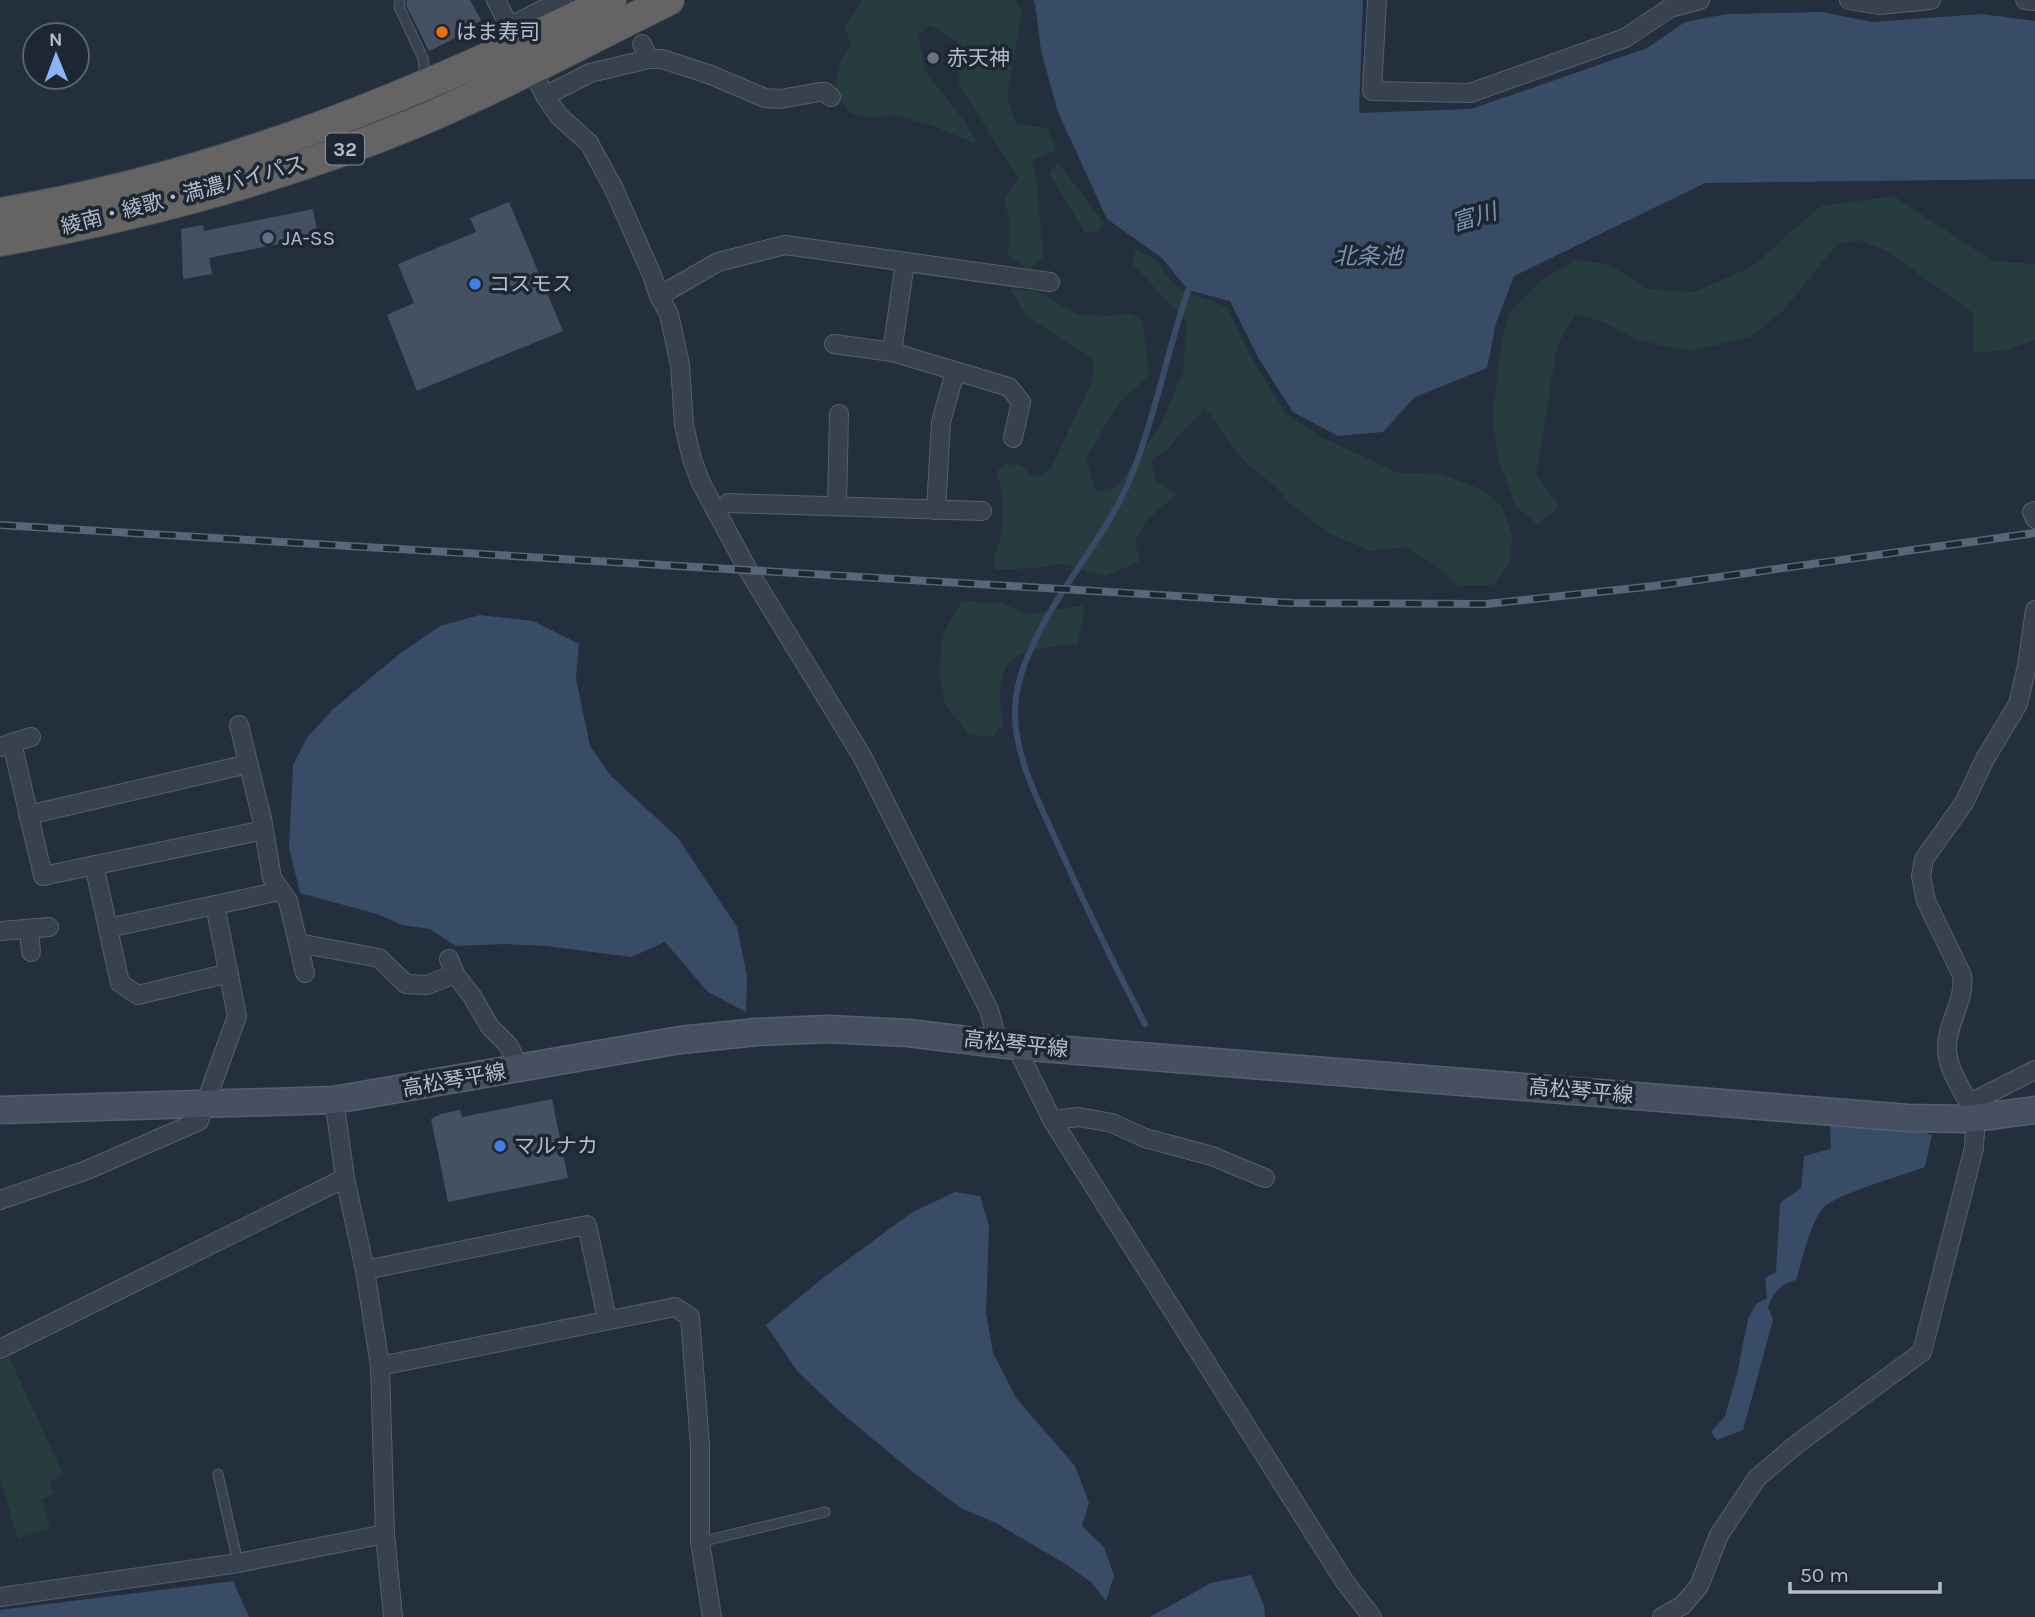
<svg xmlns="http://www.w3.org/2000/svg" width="2035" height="1617" viewBox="0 0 2035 1617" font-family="Karla,'Noto Sans JP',sans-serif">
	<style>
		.green { fill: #263c3f }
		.water { fill: #394c67 }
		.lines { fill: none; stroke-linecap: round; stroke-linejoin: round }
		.stream { stroke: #394c67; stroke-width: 6 }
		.building { fill: #455162 }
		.service-casing { stroke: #565f6c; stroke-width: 11 }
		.minor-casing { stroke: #565f6c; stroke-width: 20 }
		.secondary-casing { stroke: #565f6c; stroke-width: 29 }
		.trunk-casing { stroke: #434c59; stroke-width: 32 }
		.service { stroke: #38414e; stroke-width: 9 }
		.minor { stroke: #38414e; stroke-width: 18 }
		.secondary { stroke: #465061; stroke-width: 26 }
		.trunk { stroke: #656462; stroke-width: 30 }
		.rail-casing { stroke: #5a6575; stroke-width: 8 }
		.rail { stroke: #1d2633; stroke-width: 5; stroke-dasharray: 16; stroke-linecap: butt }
		.food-dot { fill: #e8710a; stroke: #1d2633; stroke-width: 2.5 }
		.worship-dot { fill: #6b7280; stroke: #1d2633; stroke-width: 2.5 }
		.service-dot { fill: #5c6f8a; stroke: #1d2633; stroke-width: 2.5 }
		.shop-dot { fill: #3f7fe0; stroke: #1d2633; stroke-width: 2.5 }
		.labels { text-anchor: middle; stroke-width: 7; stroke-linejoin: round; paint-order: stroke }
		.shield { fill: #1d2633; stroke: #878f9c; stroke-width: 2 }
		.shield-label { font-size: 19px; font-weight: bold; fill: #b4bcc9 }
		.poi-label { font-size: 21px; fill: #b4bcc9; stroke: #1d2633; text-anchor: start }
		.street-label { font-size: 21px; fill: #b4bcc9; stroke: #1d2633 }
		.water-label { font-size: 23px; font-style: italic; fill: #7c92b1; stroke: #1d2633 }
	</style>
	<rect width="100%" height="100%" fill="#242f3e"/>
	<g class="green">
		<path d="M 862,0 L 1015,0 L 1022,12 L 1007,99 L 1017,124 L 1048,128 L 1056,150 L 1032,160 L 1037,182 L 1043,257 L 1029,270 L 1008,255 L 1010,223 L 1004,198 L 1019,179 L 959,85 L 957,42 L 930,25 L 918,34 L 925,71 L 965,122 L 977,144 L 930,125 L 895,115 L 874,118 L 851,114 L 835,91 L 839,64 L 851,44 L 845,27 Z"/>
		<path d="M 1058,163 L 1104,223 L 1099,231 L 1086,234 L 1049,173 Z"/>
		<path d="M 1894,196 L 1992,261 L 2035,264 L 2035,340 L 2007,350 L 1973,353 L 1974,314 L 1887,251 L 1858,240 L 1837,244 L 1783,311 L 1750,337 L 1691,351 L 1640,341 L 1601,321 L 1575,314 L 1557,346 L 1536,475 L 1559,506 L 1538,525 L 1516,506 L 1499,462 L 1492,416 L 1501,344 L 1509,313 L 1541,281 L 1575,260 L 1608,264 L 1648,289 L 1694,292 L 1751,267 L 1821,206 Z"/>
		<path d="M 1135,248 L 1157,261 L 1177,288 L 1227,307 L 1254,363 L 1287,415 L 1321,437 L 1399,473 L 1441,474 L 1481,489 L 1502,507 L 1512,534 L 1511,561 L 1493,585 L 1457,586 L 1438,567 L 1404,547 L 1371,551 L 1330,534 L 1288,502 L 1277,488 L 1243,460 L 1205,408 L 1166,450 L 1151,461 L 1156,481 L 1177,494 L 1145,522 L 1135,542 L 1140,561 L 1106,576 L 1060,564 L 1036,568 L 995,570 C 993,551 998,550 1001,533 C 1006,511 1003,493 996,473 L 1004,464 L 1020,465 L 1034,477 L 1050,470 L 1092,381 L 1094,360 L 1027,317 L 1010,289 L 1036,291 L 1077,314 L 1107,316 L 1131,313 L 1143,322 L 1149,376 L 1120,401 L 1086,458 L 1096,491 L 1116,487 L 1161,425 L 1183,371 L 1187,322 L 1132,264 Z"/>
		<path d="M 962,601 L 1002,603 L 1029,615 L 1085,605 L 1078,644 C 1014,650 992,653 1003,725 L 992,737 L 969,735 L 945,704 L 939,673 L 943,634 Z"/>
		<path d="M 9,1357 L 63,1474 L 50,1483 L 54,1493 L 42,1500 L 50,1528 L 18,1539 L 0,1478 L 0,1362 Z"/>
	</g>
	<g class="water">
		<path d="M 1033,0 L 1363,0 L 1359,113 L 1471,109 L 1647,48 L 1685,22 L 1727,14 L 1822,12 L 1872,22 L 1981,14 L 2035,21 L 2035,179 L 1705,183 L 1514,276 L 1496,323 L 1487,368 L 1415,397 L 1383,432 L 1338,436 L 1293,412 L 1259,359 L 1230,301 L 1188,290 L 1162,258 L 1107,219 L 1058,112 L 1041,51 L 1035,3 Z"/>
		<path d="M 480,615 L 533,621 L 579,644 L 576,678 L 590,746 L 611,776 L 678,838 L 737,927 L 747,976 L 746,1012 L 708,992 L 665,942 L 631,957 L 546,946 L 505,944 L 456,946 L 430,929 L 402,925 L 377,914 L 300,893 L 289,847 L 293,765 L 307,738 L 332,710 L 398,655 L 440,626 Z"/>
		<path d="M 1830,1124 L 1919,1131 L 1932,1135 L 1925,1167 C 1904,1175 1836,1194 1823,1208 C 1809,1226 1803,1259 1796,1280 C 1780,1284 1774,1292 1768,1307 L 1773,1320 L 1743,1430 L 1717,1440 L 1711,1432 L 1725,1416 L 1737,1374 L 1748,1319 L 1756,1304 L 1767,1298 L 1765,1278 L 1776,1272 L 1780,1203 L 1801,1188 L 1804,1156 L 1831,1149 Z"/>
		<path d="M 955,1192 L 980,1196 L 989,1226 L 986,1313 L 993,1353 L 1016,1398 L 1075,1466 L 1089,1503 L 1082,1526 L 1104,1547 L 1114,1576 L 1106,1601 L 1091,1582 L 1064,1563 L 996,1523 L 961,1508 L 910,1470 L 838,1410 L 798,1372 L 766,1325 L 823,1278 L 911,1213 Z"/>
		<path d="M 1251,1575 L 1264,1606 L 1265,1617 L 1150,1617 L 1211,1583 Z"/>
		<path d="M 233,1581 L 249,1617 L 0,1617 L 0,1610 Z"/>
	</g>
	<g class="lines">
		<path class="stream" d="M 1145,1024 C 1113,963 1083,901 1055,838 C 1038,800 1017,760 1015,718 C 1014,686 1025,660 1039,632 C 1067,577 1110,531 1133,472 C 1157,411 1168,346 1190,285"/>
	</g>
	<g class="building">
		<path d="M 407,0 L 470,0 L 483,24 L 429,51 L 406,5 Z"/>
		<path d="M 509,202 L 563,331 L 417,391 L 387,315 L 414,303 L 398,264 L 476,232 L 470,218 Z"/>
		<path d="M 313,209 L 318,236 L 209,258 L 212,274 L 183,279 L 181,229 L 203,225 L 204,231 Z"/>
		<path d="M 552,1099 L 568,1178 L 448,1202 L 431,1119 L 441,1114 L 460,1110 L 462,1117 Z"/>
	</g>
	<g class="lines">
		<g class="service-casing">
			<g id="service">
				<path d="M 400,0 L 399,7 L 423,58 L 425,80"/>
				<path d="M 218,1474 L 238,1563"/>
				<path d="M 700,1542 L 825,1512"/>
			</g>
		</g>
		<g class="minor-casing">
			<g id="minor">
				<path d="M 496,0 L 545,96 L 559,116 L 589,143 L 614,189 L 652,275 L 659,296 L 669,314 L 680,365 L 684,425 L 692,459 L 701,483 L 748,570 L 862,756 L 989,1010 L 998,1043"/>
				<path d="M 1377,0 L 1372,91 L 1470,93 L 1625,38 L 1670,8 L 1700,0"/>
				<path d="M 1849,0 L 1879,5 L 1931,0"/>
				<path d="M 2025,0 L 2035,1"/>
				<path d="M 509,27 L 561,0"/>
				<path d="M 649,59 L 662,59 L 711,75 L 765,98 L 780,99 L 820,92 L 825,92 L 831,97"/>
				<path d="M 545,96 L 590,73 L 649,59 L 642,44"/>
				<path d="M 905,262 L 892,352 L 1009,387 L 1021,402 L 1013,438"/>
				<path d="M 659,296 L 718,262 L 785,245 L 1050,282"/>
				<path d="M 834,344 L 892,352"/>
				<path d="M 728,503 L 982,511"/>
				<path d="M 837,506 L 839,414"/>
				<path d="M 936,510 L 941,422 L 955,372"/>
				<path d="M 2035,511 L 2032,512 L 2035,519"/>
				<path d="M 239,725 L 262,819 L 272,878 L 288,901 L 305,973"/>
				<path d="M 12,743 L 43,876 L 264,830"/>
				<path d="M 0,747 L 31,737"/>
				<path d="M 28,815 L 248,764"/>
				<path d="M 94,865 L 120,983 L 138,995 L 229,973"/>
				<path d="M 108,928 L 280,891"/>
				<path d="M 29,929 L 31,952"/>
				<path d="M 0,931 L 49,927"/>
				<path d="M 298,943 L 379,958 L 406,984 L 427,985 L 455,974"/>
				<path d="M 449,959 L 455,974 L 472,996 L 490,1027 L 509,1046 L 519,1068"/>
				<path d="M 1016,1046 L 1052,1120 L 1345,1582 L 1372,1617"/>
				<path d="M 334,1100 L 345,1178 L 365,1270 L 380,1366 L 385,1534 L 393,1617"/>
				<path d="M 1968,1104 L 2035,1070"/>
				<path d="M 1052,1120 L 1079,1117 L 1112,1123 L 1145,1138 L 1212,1156 L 1265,1178"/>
				<path d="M 0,1200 L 87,1170 L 199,1121 L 237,1016 L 215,905"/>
				<path d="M 365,1270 L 587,1225 L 607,1319"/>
				<path d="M 0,1349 L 345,1178"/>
				<path d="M 380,1366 L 675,1307 L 690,1317 L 700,1446 L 700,1542 L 712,1617"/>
				<path d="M 0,1597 L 238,1563 L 385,1534"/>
				<path d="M 1662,1617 L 1683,1605 L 1699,1586 L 1719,1535 L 1757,1478 L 1797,1444 L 1922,1352 L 1974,1148 C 1974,1138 1977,1125 1974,1115 C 1966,1093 1948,1074 1947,1049 C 1946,1023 1966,1001 1962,975 L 1926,901 L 1921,876 L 1924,859 L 1964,803 L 1985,759 L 2018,704 L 2027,666 L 2035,610"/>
			</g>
		</g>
		<g class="secondary-casing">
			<path id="secondary" d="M 0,1110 L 334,1100 L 680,1040 L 757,1032 L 828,1029 L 908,1033 L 1016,1046 L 1908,1118 L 1967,1119 L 2035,1110"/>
		</g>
		<g class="trunk-casing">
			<g id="trunk">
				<path d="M 0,213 C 219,177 413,96 611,0"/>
				<path d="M 0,241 C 139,216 284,177 415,123 C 501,87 584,42 669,0"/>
			</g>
		</g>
		<use href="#service" class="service"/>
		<use href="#minor" class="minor"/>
		<use href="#secondary" class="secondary"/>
		<use href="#trunk" class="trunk"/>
		<g class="rail-casing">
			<path id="rail" d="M 0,525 L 1292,603 L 1486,604 L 1654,586 L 2035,533"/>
		</g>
		<use href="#rail" class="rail"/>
	</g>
	<circle class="food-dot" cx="442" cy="32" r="7"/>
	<circle class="worship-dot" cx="933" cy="58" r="7"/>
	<circle class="service-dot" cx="268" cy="238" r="7"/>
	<g class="shop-dot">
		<circle cx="475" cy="284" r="7"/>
		<circle cx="500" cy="1146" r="7"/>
	</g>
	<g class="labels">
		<rect class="shield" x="326" y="133.5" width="38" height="31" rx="5"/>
		<g class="shield-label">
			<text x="345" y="156">32</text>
		</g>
		<g class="poi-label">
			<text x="456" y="39">はま寿司</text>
			<text x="947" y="65">赤天神</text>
			<text x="282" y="245">JA-SS</text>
			<text x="489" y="291">コスモス</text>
			<text x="514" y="1153">マルナカ</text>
		</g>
		<g class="street-label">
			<text transform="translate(183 195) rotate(-15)" y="7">綾南・綾歌・満濃バイパス</text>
			<text transform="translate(1016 1044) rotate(6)" y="7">高松琴平線</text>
			<text transform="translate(454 1080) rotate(-10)" y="7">高松琴平線</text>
			<text transform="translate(1581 1091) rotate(5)" y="7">高松琴平線</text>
		</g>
		<g class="water-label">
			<text transform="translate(1474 217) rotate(-17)" y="8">富川</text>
			<text x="1368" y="264">北条池</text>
		</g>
	</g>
	<g transform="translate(56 56) rotate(359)"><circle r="33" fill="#1d2633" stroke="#59626f" stroke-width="2"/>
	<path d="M0-5L12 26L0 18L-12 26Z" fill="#8ab4f8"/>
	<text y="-10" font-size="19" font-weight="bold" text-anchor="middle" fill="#b4bcc9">N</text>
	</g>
	<path d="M1790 1582v10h150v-10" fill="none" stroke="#b4bcc9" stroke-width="3.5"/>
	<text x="1800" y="1582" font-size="21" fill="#b4bcc9" stroke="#1d2633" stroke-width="5" paint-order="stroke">50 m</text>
</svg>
